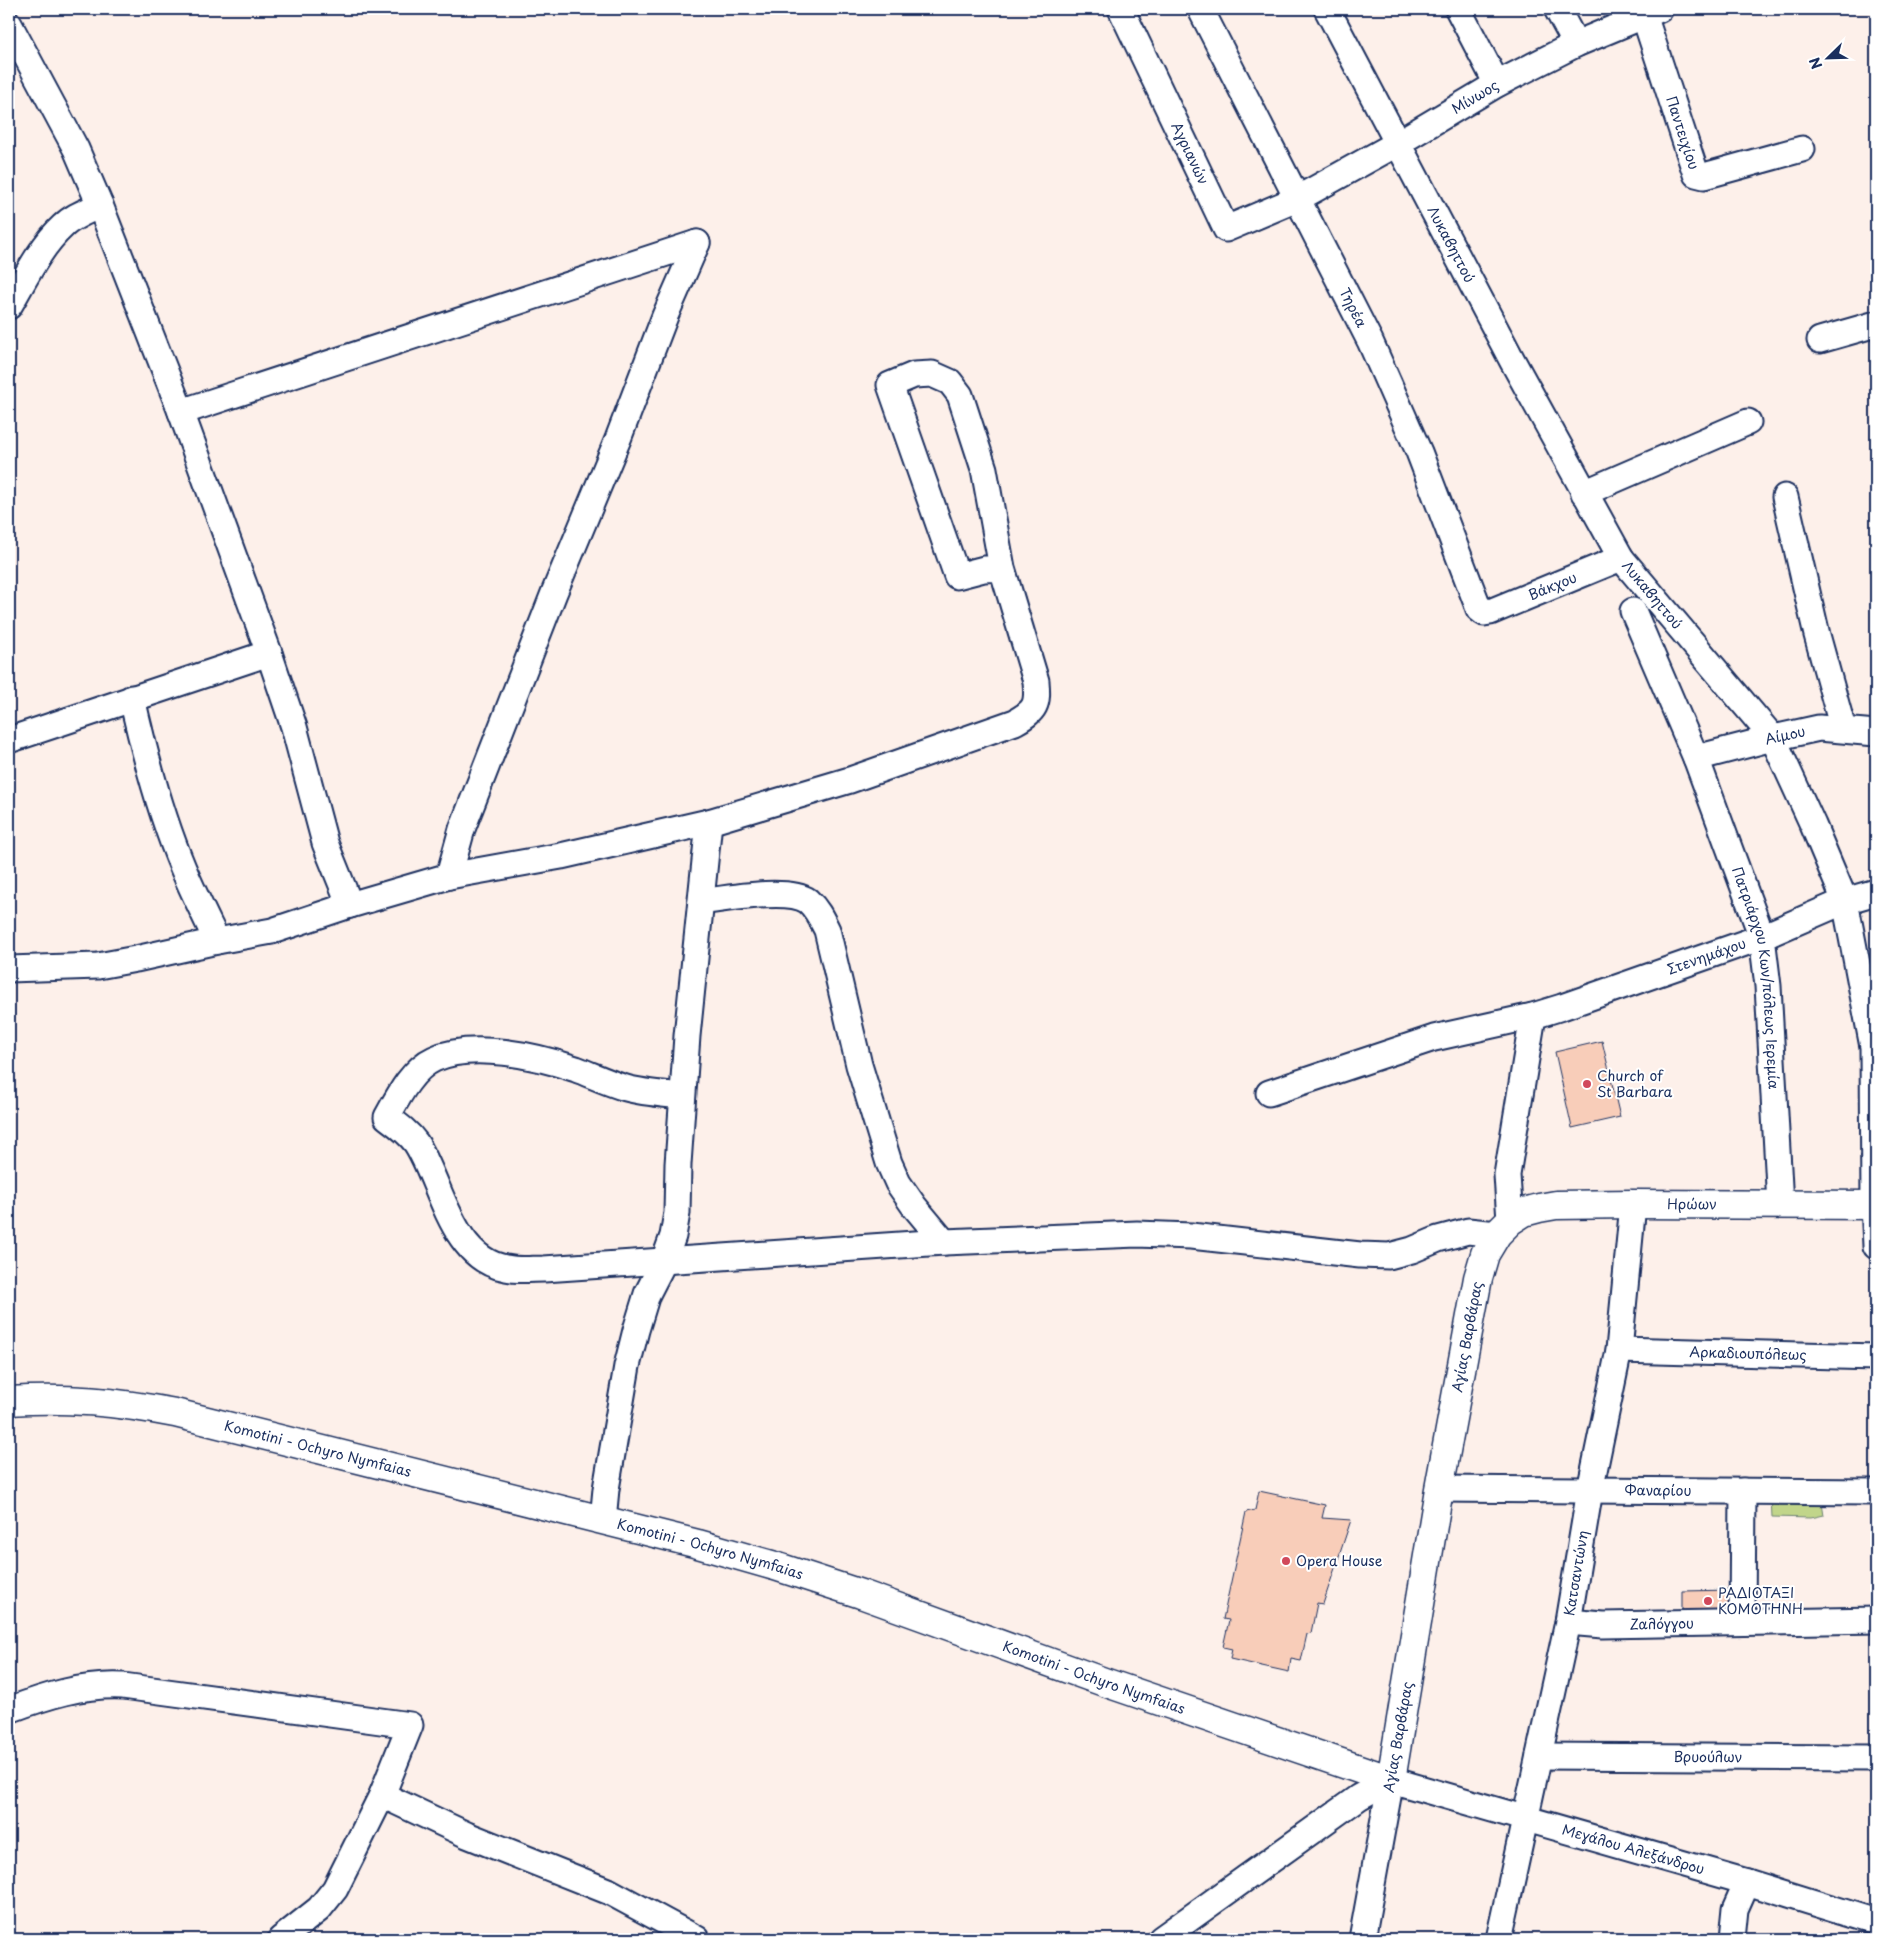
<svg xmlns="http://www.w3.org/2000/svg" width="1885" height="1948" viewBox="0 0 1885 1948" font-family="'Playpen Sans',sans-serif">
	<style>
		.green { fill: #c1d58a; stroke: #6e8274 }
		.building { fill: #f8cdb9; stroke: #1b2f5e }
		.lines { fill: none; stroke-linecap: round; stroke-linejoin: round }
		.minor-casing { stroke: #1b2f5e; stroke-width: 29 }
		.major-casing { stroke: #1b2f5e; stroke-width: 31 }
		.minor { stroke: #fff; stroke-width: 25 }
		.major { stroke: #fff; stroke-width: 28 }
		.poi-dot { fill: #d1495b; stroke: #fff; stroke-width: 2 }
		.labels { text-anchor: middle; stroke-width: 4; stroke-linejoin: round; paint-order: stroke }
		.street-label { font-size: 14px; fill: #1b2f5e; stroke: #fff }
		.poi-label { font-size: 14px; fill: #1b2f5e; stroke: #fff; text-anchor: start }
	</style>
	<rect width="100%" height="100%" fill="#fdf0ea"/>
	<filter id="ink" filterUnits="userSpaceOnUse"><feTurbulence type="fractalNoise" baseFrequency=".02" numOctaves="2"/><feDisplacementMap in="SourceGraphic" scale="10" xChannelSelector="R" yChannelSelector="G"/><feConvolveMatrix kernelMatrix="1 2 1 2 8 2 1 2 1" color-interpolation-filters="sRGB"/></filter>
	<g filter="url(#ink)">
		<path class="green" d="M 1771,1498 L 1822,1502 L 1824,1515 L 1811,1518 L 1772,1517 Z"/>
		<g class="building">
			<path d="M 1602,1041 L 1620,1117 L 1572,1128 L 1555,1052 Z"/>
			<path d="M 1259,1491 L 1325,1505 L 1322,1518 L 1351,1520 L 1323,1604 L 1317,1603 L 1311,1633 L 1307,1634 L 1301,1661 L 1291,1659 L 1289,1672 L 1230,1659 L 1232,1649 L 1223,1647 L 1229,1620 L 1223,1619 L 1246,1512 L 1255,1510 Z"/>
			<path d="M 1734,1590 L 1734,1611 L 1682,1613 L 1682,1591 Z"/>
		</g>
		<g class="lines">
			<g class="minor-casing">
				<g id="minor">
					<path id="s1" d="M 1121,9 L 1226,229 L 1297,199 L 1398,143 L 1497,84 L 1576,44 L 1660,9"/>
					<path id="s2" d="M 1327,9 L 1513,362 L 1621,558 L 1773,738 L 1813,825 L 1845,901 L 1873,1047 L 1874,1205 L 1876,1246"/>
					<path d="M 1458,9 L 1497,84"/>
					<path d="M 1557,9 L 1576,44"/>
					<path id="s3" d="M 1202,12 L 1370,341 L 1419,452 L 1479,609 L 1484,613 L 1490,612 L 1621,558"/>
					<path id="s4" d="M 1644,15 L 1696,174 L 1704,176 L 1802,149"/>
					<path d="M 9,24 L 76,149 L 100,205 L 181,412 L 269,653 L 294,727 L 325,843 L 350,905"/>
					<path d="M 9,306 C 25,279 40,247 63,226 C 73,216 88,211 100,205"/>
					<path d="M 1820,340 L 1876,324"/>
					<path d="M 181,412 L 697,243"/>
					<path d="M 1584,493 L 1748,422"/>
					<path d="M 1785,497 L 1817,635 L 1843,729"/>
					<path id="s5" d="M 1633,611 L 1696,758 L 1762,937 L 1768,986 L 1780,1205"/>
					<path d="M 132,698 C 145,756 160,813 183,868 C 193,892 205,916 217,941"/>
					<path d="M 9,740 L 269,653"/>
					<path id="s6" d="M 1696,758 L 1773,738 L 1819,728 L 1876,733"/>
					<path d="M 449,876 L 462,829 L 554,593 L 618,439 L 665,316 L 697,243"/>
					<path d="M 701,902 C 725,899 788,887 808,901 C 817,909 822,920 827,930 L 859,1065 L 889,1163 L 898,1183 L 914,1206 L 944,1242"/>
					<path d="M 9,969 L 98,966 L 136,959 L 217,941 L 272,931 L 350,905 L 449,876 L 561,856 L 709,822 L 850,780 L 1015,722 C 1036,710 1038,705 1036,681 L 1002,568 L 984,469 L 960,395 L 950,382 L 932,374 L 914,375 L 890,385 L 957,576 L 984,569 L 1002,568"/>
					<path id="s7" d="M 1269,1093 L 1434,1038 L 1533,1016 L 1562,1007 L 1762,937 L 1845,901 L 1876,892"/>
					<path d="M 682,1096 C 664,1094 644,1093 626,1088 C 608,1083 592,1075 576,1069 C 537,1056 472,1041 434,1059 C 412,1069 398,1097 387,1117 C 398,1125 408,1132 416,1143 C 441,1181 451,1259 506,1268 C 519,1271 532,1269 544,1269 L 944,1242 L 1137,1234 L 1191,1236 L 1360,1255 L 1389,1256 L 1412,1250 L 1438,1239 L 1468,1231 L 1497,1234"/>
					<path d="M 1510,1221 L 1507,1175 L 1533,1016"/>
					<path id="s8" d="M 1619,1350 L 1876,1357"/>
					<path id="s9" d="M 1439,1489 L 1876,1492"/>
					<path d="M 603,1520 L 606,1489 L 627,1366 L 636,1330 L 647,1294 L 664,1261 L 673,1236 L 677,1213 L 678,1164 L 687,1036 L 709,822"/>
					<path id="s10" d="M 1568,1622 L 1603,1625 L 1876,1620"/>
					<path d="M 1742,1622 L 1743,1491"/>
					<path d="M 9,1710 C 46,1696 83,1684 123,1686 L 410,1725 L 382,1795 L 335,1889 L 319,1909 L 281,1939"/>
					<path id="s11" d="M 1539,1756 L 1876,1758"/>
					<path id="s12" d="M 1391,1780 L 1747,1882 L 1876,1922"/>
					<path d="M 382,1795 L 467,1835 L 610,1892 L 697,1939"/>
					<path d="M 1161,1939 L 1359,1797 L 1391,1780"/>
					<path d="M 1362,1939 L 1391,1780"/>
					<path id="s13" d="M 1499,1939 L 1568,1622 L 1590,1490 L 1619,1350 L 1633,1204"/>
					<path d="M 1732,1939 L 1735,1909 L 1747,1882"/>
				</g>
			</g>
			<g class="major-casing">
				<g id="major">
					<path id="s14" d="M 9,1401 C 67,1397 117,1402 175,1413 L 698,1544 L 775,1566 L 861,1594 L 1104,1682 L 1391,1780 L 1439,1489 L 1478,1278 L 1485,1254 L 1497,1234 L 1510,1221 L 1524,1212 L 1539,1208 L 1556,1205 L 1633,1204 L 1876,1205"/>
				</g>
			</g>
			<use href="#minor" class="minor"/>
			<use href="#major" class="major"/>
		</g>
	</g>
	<g class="poi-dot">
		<circle cx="1587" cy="1084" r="5"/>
		<circle cx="1286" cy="1561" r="5"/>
		<circle cx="1708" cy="1601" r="5"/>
	</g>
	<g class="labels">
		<g class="street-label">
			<text dy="5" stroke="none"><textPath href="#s1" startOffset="526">Μίνωος</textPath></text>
			<text dy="5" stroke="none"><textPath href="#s4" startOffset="124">Παντειχίου</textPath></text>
			<text dy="5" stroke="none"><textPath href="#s1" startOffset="160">Αγριανών</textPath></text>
			<text dy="5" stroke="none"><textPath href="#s2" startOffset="266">Λυκαβηττού</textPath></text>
			<text dy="5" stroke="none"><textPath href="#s3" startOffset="332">Τηρέα</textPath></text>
			<text dy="5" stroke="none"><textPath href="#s3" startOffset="739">Βάκχου</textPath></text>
			<text dy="5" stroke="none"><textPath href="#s2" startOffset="671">Λυκαβηττού</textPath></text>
			<text dy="5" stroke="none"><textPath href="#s6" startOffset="92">Αίμου</textPath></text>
			<text dy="5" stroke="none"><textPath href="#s7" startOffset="459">Στενημάχου</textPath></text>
			<text dy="5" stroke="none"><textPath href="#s5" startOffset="390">Πατριάρχου Κων/πόλεως Ιερεμία</textPath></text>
			<text dy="5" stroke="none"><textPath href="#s14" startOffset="2200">Ηρώων</textPath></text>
			<text dy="5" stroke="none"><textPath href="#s14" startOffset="1888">Αγίας Βαρβάρας</textPath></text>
			<text dy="5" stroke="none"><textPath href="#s8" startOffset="129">Αρκαδιουπόλεως</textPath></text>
			<text dy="5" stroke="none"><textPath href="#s14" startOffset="314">Komotini - Ochyro Nymfaias</textPath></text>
			<text dy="5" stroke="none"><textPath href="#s9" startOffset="219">Φαναρίου</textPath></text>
			<text dy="5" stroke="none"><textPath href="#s14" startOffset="719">Komotini - Ochyro Nymfaias</textPath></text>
			<text dy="5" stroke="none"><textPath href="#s13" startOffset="374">Κατσαντώνη</textPath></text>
			<text dy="5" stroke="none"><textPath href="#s10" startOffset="94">Ζαλόγγου</textPath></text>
			<text dy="5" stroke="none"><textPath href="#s14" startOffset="1124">Komotini - Ochyro Nymfaias</textPath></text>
			<text transform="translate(1398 1737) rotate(-80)" y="5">Αγίας Βαρβάρας</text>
			<text dy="5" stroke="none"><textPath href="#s11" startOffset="169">Βρυούλων</textPath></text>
			<text dy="5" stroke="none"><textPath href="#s12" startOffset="252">Μεγάλου Αλεξάνδρου</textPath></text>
		</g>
		<g class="poi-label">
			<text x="1597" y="1081">Church of<tspan x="1597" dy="16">St Barbara</tspan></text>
			<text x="1296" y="1566">Opera House</text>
			<text x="1718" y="1598">ΡΑΔΙΟΤΑΞΙ<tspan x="1718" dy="16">ΚΟΜΟΤΗΝΗ</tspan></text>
		</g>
	</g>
	<rect width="1885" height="1948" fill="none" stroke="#fff" stroke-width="30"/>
	<rect x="15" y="15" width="1855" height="1918" fill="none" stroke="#1b2f5e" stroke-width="2" filter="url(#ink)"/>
	<g transform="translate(1828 58) rotate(247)" stroke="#ffffff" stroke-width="4" paint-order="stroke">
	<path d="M0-4L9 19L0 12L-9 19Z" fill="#1b2f5e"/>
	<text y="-8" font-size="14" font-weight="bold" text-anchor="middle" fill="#1b2f5e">N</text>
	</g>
</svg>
